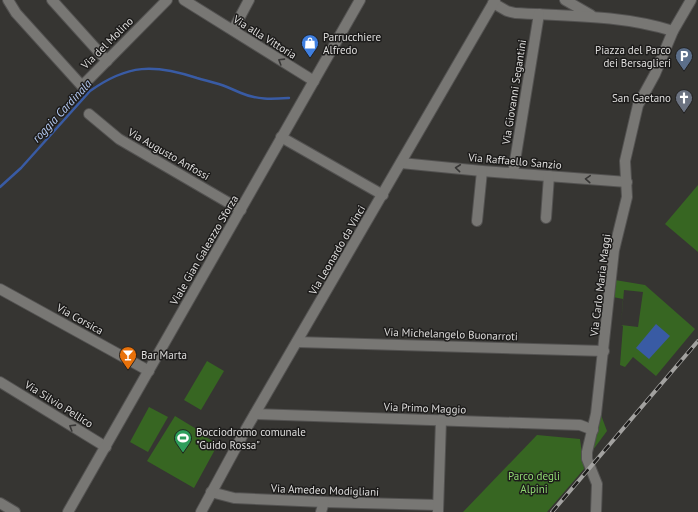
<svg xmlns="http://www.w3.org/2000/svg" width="698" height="512" viewBox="0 0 698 512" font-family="'PT Sans',sans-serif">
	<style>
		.green { fill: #376622; fill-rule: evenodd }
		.water { fill: #395ba4 }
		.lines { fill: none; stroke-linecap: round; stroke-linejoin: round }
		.stream { stroke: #395ba4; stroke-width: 2.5 }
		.minor-casing { stroke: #535251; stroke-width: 12 }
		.minor { stroke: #787774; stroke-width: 10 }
		.rail-casing { stroke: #a3a2a0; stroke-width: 4 }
		.rail { stroke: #1d1c1b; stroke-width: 2.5; stroke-dasharray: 8; stroke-linecap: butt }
		.oneway { stroke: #383736 }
		.labels { text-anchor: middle; stroke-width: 3; stroke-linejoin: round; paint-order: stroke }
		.street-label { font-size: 11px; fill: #dfdedd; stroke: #1d1c1b }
		.poi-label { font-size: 11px; fill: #dfdedd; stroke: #1d1c1b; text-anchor: start }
		.park-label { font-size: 11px; fill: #90d972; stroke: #1d1c1b }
		.water-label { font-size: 12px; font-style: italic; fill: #b3c8f0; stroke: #1d1c1b }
	</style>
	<rect width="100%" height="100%" fill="#363532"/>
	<g class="green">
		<path d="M 698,185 L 698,252 L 665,224 Z"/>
		<path d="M 615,280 L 645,285 L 695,329 L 656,376 L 633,357 L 625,367 L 620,365 L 623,326 L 621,325 L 623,299 L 613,297 ZM 624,290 L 643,292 L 638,327 L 621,325 Z"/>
		<path d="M 207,361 L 224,371 L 201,410 L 184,400 Z"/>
		<path d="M 149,407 L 168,417 L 148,452 L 130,442 Z"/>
		<path d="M 601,415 L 607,431 L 590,454 Z"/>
		<path d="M 175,416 L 198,430 L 197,432 L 218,444 L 194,488 L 147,461 Z"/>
		<path d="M 537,435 L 580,439 L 584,469 L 547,512 L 463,512 Z"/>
	</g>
	<path class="water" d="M 656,324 L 670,336 L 649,359 L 636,348 Z"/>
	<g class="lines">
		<path class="stream" d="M 0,187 L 21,168 L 90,91 C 128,64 154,64 197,78 C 207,81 217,83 227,87 C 232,89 236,91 241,93 C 257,100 272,99 289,98"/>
		<g class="minor-casing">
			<g id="minor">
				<path d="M 8,0 L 16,13 L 82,86 L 167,0"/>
				<path d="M 52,0 L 107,61"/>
				<path d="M 184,0 L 314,81"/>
				<path d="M 565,0 L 591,15"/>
				<path d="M 493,3 L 507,11 L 515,13 C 568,16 622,15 673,31"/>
				<path d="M 233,30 L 249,0"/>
				<path d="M 89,114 L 119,139 L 241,210"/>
				<path d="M 281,137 L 383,195"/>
				<path d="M 401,163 L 482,171 L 627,182"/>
				<path d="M 513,173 L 539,14"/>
				<path d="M 546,218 L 549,176"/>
				<path d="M 477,221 L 482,171"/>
				<path d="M 0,289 L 149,371"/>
				<path d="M 297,342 L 604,351"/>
				<path d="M 0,382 L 106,447"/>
				<path d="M 255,414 L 580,425 L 593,430"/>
				<path d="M 211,492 L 234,498 L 324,502 L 438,505"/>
				<path d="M 0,503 L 15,512"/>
				<path d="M 68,512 L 360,0"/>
				<path d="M 201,512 L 246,429 L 495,0"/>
				<path d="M 321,512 L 324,502"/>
				<path d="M 438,512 L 441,420"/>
				<path d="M 596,512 L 597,484 L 587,459 L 587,452 L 596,414 L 614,250 L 627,197 L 625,161 L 638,105 L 655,74 L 673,31 L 691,0"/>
			</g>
		</g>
		<use href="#minor" class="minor"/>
		<g class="rail-casing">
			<path id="rail" d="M 552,512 L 698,341"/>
		</g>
		<use href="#rail" class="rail"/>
	</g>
	<defs><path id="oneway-chevron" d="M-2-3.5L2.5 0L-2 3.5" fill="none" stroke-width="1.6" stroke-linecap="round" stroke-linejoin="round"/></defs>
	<g class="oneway">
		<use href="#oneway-chevron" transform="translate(281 61) rotate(-148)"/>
		<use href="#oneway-chevron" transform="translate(458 168) rotate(-174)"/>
		<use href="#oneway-chevron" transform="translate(588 179) rotate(-176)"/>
		<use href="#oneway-chevron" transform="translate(72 427) rotate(-148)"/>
	</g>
	<defs>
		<g id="shop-pin" transform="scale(0.9)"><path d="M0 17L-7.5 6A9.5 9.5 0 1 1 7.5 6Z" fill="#3f7fe0" stroke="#1d1c1b"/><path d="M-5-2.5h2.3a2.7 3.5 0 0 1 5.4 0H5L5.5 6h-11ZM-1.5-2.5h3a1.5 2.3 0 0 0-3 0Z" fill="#fff"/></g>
		<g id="parking-pin" transform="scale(0.9)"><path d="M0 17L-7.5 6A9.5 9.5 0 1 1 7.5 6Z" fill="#5c6f8a" stroke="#1d1c1b"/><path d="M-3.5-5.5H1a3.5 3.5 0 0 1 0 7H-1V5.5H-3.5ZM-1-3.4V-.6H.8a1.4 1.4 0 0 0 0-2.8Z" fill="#fff"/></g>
		<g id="church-pin" transform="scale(0.9)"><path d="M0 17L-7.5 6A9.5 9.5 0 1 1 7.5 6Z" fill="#6b7280" stroke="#1d1c1b"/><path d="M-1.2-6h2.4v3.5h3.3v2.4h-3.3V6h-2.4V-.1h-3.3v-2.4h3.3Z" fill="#fff"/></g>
		<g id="bar-pin" transform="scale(0.9)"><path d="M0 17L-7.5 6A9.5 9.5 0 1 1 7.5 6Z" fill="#e8710a" stroke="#1d1c1b"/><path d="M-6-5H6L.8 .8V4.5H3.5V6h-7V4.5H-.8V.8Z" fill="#fff"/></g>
		<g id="stadium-pin" transform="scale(0.9)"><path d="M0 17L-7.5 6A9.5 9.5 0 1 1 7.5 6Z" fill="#2e9e5b" stroke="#1d1c1b"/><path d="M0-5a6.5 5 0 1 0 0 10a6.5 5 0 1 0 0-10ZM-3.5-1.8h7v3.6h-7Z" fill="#fff"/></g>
	</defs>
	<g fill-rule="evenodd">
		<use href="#shop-pin" x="310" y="43"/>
		<use href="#parking-pin" x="684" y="56"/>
		<use href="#church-pin" x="684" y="98"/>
		<use href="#bar-pin" x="128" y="355"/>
		<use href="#stadium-pin" x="183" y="438"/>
	</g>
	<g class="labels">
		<g class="street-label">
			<text transform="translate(265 37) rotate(32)" y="4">Via alla Vittoria</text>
			<text transform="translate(107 43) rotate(-45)" y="4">Via del Molino</text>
			<text transform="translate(514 92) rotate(-81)" y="4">Via Giovanni Segantini</text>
			<text transform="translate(169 154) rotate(30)" y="4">Via Augusto Anfossi</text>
			<text transform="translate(515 161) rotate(5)" y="4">Via Raffaello Sanzio</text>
			<text transform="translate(204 250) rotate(-60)" y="4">Viale Gian Galeazzo Sforza</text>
			<text transform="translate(337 250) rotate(-60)" y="4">Via Leonardo da Vinci</text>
			<text transform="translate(600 285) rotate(-83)" y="4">Via Carlo Maria Maggi</text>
			<text transform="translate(80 319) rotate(29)" y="4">Via Corsica</text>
			<text transform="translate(451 334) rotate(2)" y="4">Via Michelangelo Buonarroti</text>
			<text transform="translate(59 404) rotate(32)" y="4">Via Silvio Pellico</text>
			<text transform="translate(425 408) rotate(2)" y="4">Via Primo Maggio</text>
			<text transform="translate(325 490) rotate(2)" y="4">Via Amedeo Modigliani</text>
		</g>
		<g class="poi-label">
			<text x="323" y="41">Parrucchiere<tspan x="323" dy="13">Alfredo</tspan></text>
			<text x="671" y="54" text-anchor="end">Piazza del Parco<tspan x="671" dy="13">dei Bersaglieri</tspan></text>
			<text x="671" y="102" text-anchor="end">San Gaetano</text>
			<text x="141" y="359">Bar Marta</text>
			<text x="196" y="436">Bocciodromo comunale<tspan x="196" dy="13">"Guido Rossa"</tspan></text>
		</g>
		<g class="park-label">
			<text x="534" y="480">Parco degli<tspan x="534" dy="13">Alpini</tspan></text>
		</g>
		<g class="water-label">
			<text transform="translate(62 111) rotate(-47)" y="4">roggia Cardinala</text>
		</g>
	</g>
</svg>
